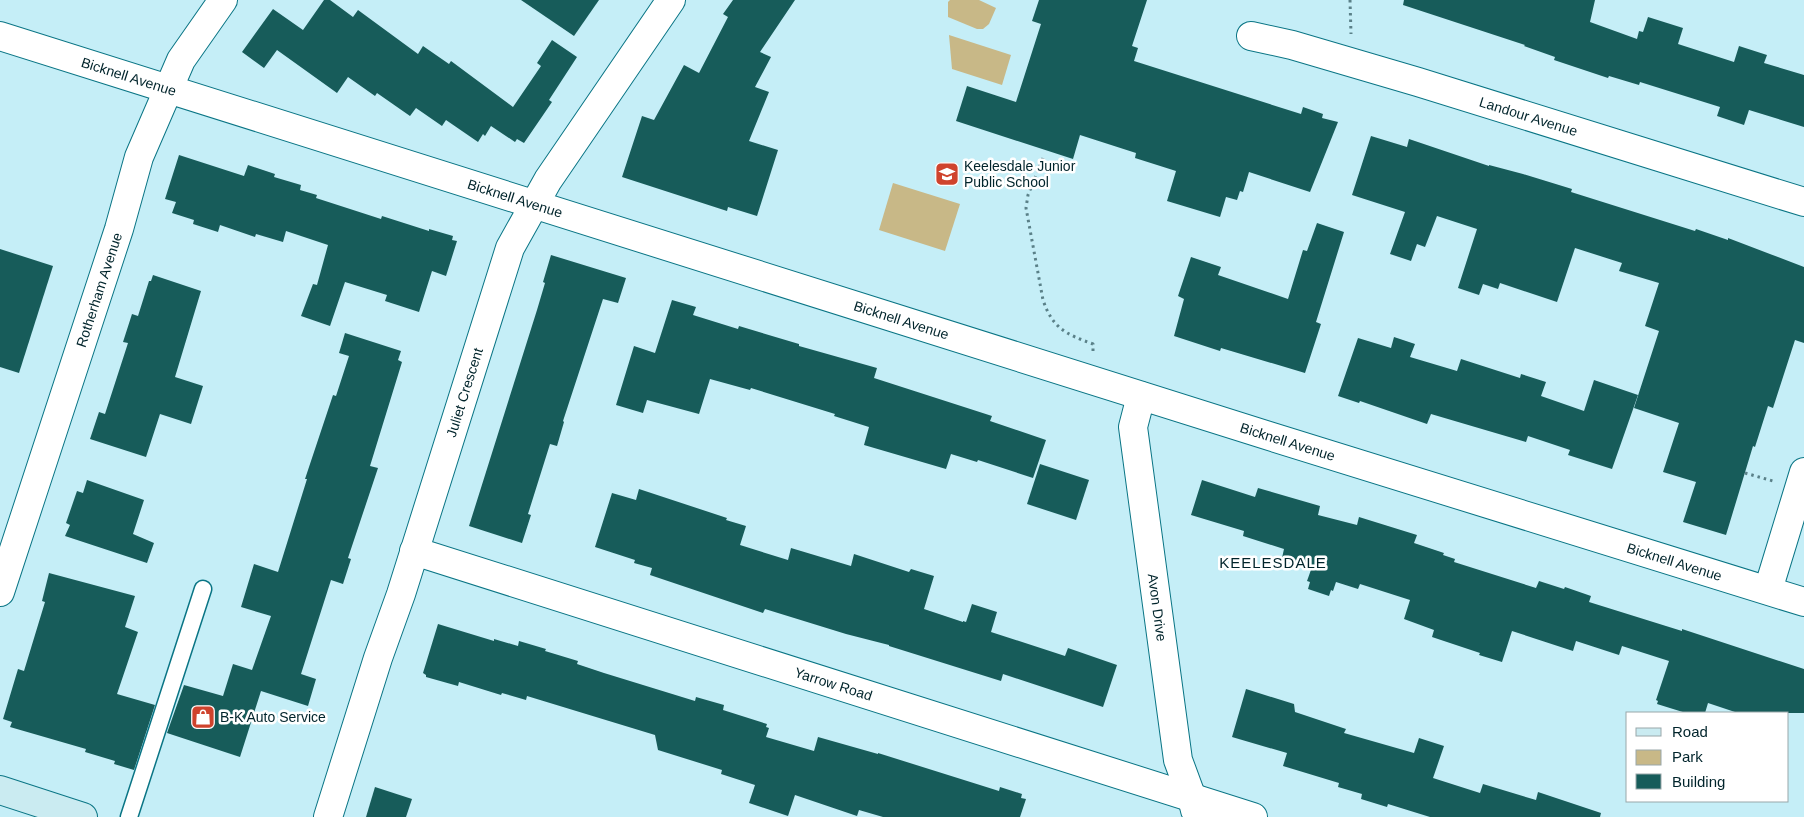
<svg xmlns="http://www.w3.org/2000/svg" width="1804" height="817" viewBox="0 0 1804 817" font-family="Helvetica,sans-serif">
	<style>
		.green { fill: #c8b887 }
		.building { fill: #175c5a }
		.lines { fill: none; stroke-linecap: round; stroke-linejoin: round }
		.service-casing { stroke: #0a7585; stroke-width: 19 }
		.minor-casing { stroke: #0a7585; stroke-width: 30 }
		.secondary-casing { stroke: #0a7585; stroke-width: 30 }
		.path { stroke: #5a8088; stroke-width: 3; stroke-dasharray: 2.5 4; stroke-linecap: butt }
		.service { stroke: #fff; stroke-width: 16 }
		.minor { stroke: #fff; stroke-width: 28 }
		.secondary { stroke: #caebf1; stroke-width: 28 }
		.labels { text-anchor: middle; stroke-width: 5; stroke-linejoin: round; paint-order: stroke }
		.street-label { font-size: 14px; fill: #00242b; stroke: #fff }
		.poi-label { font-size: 14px; fill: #00242b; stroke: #fff; text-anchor: start }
		.neighbourhood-label { font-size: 15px; letter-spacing: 1px; fill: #00242b; stroke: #fff }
	</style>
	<rect width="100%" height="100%" fill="#c5eef7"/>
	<g class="green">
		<path d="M 950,0 L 979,0 L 996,8 L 989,24 L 983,29 L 977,29 L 948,17 L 948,2 Z"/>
		<path d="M 949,35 L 1011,55 L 1002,85 L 952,69 Z"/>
		<path d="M 893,183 L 960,204 L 945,251 L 879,230 Z"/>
	</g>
	<g class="building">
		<path d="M 324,0 L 330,0 L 353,17 L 358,10 L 418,54 L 423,46 L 449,64 L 451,61 L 513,107 L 541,66 L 537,63 L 552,40 L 577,57 L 549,100 L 552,102 L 524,143 L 517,139 L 515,142 L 491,126 L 485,136 L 483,134 L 478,142 L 446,120 L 442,126 L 416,108 L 410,116 L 377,93 L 375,96 L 348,77 L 337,93 L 277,50 L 264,68 L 242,52 L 273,9 L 303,30 Z"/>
		<path d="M 521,0 L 599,0 L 574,36 Z"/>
		<path d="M 733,0 L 795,0 L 760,52 L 771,57 L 755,87 L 769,92 L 749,141 L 778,150 L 757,216 L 728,207 L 727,211 L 622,177 L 642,116 L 654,120 L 684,65 L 699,73 L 728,17 L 723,14 Z"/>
		<path d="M 1039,0 L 1147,0 L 1132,46 L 1138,48 L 1134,61 L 1301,114 L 1303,107 L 1323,114 L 1322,118 L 1338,122 L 1310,192 L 1249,172 L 1243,192 L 1240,191 L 1237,200 L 1226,197 L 1220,217 L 1167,201 L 1176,171 L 1135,158 L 1136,153 L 1080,135 L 1073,159 L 956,121 L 967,86 L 1016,102 L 1041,24 L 1032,21 Z"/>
		<path d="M 1404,0 L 1595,0 L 1590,22 L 1637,39 L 1639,31 L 1643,32 L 1648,17 L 1683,28 L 1678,44 L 1734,62 L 1739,46 L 1767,55 L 1764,63 L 1804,75 L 1804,127 L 1749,110 L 1744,125 L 1717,116 L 1720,107 L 1640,82 L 1639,85 L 1609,76 L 1608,78 L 1554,60 L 1555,57 L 1524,46 L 1525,45 L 1403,5 Z"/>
		<path d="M 1371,136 L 1407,147 L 1409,139 L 1489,166 L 1489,165 L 1523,174 L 1572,189 L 1571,192 L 1695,231 L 1696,229 L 1728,240 L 1728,238 L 1804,267 L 1804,343 L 1795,340 L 1773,408 L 1768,406 L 1755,447 L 1753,446 L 1726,535 L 1683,522 L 1696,482 L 1663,472 L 1679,423 L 1634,408 L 1659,331 L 1645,326 L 1659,283 L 1619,271 L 1622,263 L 1575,248 L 1557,302 L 1500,283 L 1498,289 L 1483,284 L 1479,295 L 1458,288 L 1477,229 L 1437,216 L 1425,247 L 1417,244 L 1411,261 L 1390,254 L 1405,212 L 1352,195 Z"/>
		<path d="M 179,155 L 244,176 L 248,165 L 275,174 L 274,177 L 301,185 L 300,190 L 317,195 L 316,198 L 381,219 L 382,216 L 429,231 L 429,229 L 453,236 L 452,240 L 457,241 L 446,276 L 432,271 L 419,312 L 385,301 L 387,295 L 345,282 L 330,326 L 301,316 L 313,284 L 317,285 L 328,245 L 286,231 L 283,242 L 256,234 L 255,237 L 220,225 L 218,232 L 193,224 L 194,220 L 172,213 L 176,202 L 165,199 Z"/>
		<path d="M 1317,223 L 1344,232 L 1316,322 L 1321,324 L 1305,373 L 1221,348 L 1220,351 L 1174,336 L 1184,299 L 1178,296 L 1191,257 L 1221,267 L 1218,275 L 1288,299 L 1303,250 L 1307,251 Z"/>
		<path d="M 0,249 L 53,266 L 19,373 L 0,367 Z"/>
		<path d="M 551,255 L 626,278 L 618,303 L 603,299 L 563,421 L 564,422 L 557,446 L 550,444 L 528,514 L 531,515 L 522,543 L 469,526 L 537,310 L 545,283 L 543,282 Z"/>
		<path d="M 153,275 L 201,291 L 175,377 L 203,386 L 191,424 L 160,414 L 146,457 L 90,439 L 99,412 L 105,414 L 128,343 L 123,342 L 132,314 L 138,316 L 149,281 L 151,281 Z"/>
		<path d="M 672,300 L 696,307 L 693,315 L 738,329 L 739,326 L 799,344 L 799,346 L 877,368 L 874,378 L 992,416 L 990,421 L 1046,440 L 1033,478 L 978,460 L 977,462 L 951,454 L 946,469 L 864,445 L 869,427 L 834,416 L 835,414 L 751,388 L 750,390 L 710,379 L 699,414 L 647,400 L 643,413 L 616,405 L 634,346 L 655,353 Z"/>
		<path d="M 345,333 L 401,351 L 398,360 L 402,362 L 370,466 L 378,468 L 348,558 L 351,559 L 343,584 L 331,580 L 301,674 L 316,679 L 308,706 L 261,691 L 240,757 L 167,733 L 184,685 L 223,696 L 233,664 L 252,670 L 271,616 L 241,607 L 254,564 L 278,572 L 307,479 L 305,479 L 333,395 L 336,396 L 349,356 L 339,353 Z"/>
		<path d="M 1394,337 L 1415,344 L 1410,357 L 1457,371 L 1461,359 L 1520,378 L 1521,374 L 1546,382 L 1541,396 L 1584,411 L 1594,380 L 1638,395 L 1612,469 L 1568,455 L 1570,450 L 1528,436 L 1526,442 L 1431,414 L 1427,424 L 1360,401 L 1359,403 L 1338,396 L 1358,338 L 1391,348 Z"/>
		<path d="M 1040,464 L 1089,480 L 1076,520 L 1027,504 Z"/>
		<path d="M 87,480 L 144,500 L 133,534 L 154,543 L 147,563 L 65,536 L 70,525 L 66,523 L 77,491 L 83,493 Z"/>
		<path d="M 1202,480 L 1255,497 L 1258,488 L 1320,506 L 1318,515 L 1357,525 L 1359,517 L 1417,535 L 1414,543 L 1444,553 L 1443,555 L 1455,559 L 1454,562 L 1536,588 L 1539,581 L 1564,589 L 1565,587 L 1591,596 L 1589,602 L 1682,631 L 1682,629 L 1804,669 L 1804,713 L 1738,713 L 1708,703 L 1705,713 L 1686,713 L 1657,704 L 1658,701 L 1656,700 L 1669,661 L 1622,646 L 1619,655 L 1576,641 L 1573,651 L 1512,631 L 1502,662 L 1479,655 L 1480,653 L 1432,637 L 1434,630 L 1404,619 L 1410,600 L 1360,584 L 1358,589 L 1336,582 L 1333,591 L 1331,590 L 1329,596 L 1308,589 L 1310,582 L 1307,581 L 1312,567 L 1282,558 L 1284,549 L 1243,536 L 1244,531 L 1191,515 Z"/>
		<path d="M 639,489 L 727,518 L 726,520 L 746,526 L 740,545 L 788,560 L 791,548 L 851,566 L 854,554 L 909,572 L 911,569 L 934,576 L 924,609 L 963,622 L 963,621 L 966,622 L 972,604 L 997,612 L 991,632 L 1065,656 L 1068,648 L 1117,665 L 1103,707 L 1003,674 L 1001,681 L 889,646 L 889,645 L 846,634 L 765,609 L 763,613 L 650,575 L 652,568 L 634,563 L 635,560 L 595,547 L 612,493 L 636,500 Z"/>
		<path d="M 49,573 L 135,596 L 125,627 L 138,632 L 117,694 L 155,705 L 134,770 L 114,764 L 115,761 L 85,752 L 86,749 L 10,727 L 12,722 L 3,719 L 18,669 L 24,671 L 45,602 L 42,601 Z"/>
		<path d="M 438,624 L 494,641 L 494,639 L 518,646 L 519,641 L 546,649 L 545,651 L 578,661 L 577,664 L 604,673 L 695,701 L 696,697 L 724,705 L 723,710 L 767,724 L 766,727 L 769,728 L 766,737 L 814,751 L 818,737 L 878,754 L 878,753 L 999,791 L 1000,787 L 1022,794 L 1021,798 L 1026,799 L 1020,817 L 883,817 L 859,810 L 857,816 L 795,795 L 788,816 L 749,803 L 755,785 L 721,774 L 722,770 L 658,750 L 655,735 L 527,696 L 526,700 L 502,693 L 501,695 L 459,682 L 458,686 L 426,677 L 426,675 L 423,673 Z"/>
		<path d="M 1246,689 L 1294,704 L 1295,712 L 1346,729 L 1344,733 L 1414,753 L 1419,738 L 1444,746 L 1433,778 L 1480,793 L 1483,784 L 1536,800 L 1538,792 L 1601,813 L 1600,817 L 1430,817 L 1388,804 L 1387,807 L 1361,799 L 1362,794 L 1338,787 L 1339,783 L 1283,766 L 1287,753 L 1232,737 Z"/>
		<path d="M 375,787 L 412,799 L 406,817 L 366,817 Z"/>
	</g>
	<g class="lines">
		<g class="service-casing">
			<path id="service" d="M 129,817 L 203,589"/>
		</g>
		<g class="minor-casing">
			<g id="minor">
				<path id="s1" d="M 0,36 L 1266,435 L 1804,602"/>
				<path id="s2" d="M 1251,36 L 1292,45 L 1418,82 L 1804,202"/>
				<path id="s3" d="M 1141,396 L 1133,427 L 1178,760 L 1192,798 L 1195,810"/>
				<path id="s4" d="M 414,551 L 1253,817"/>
				<path d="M 1768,590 L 1804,472"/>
				<path id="s5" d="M 0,592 L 119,229 L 139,157 L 181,60 L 223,0"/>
				<path id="s6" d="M 328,817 L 378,658 L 401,594 L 510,248 L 548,180 L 671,0"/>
			</g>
		</g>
		<g class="secondary-casing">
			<path id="secondary" d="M 0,790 L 83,817"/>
		</g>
		<g class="path">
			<path d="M 1350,0 L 1351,34"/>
			<path d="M 1043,158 L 1028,195 L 1026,208 L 1043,300 C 1053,329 1066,334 1093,344 L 1093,353"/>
			<path d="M 1745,473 L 1773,481"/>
		</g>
		<use href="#service" class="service"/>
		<use href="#minor" class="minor"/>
		<use href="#secondary" class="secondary"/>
	</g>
	<defs>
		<g id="school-square" transform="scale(1.25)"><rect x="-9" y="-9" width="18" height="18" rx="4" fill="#cf432d" stroke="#fff"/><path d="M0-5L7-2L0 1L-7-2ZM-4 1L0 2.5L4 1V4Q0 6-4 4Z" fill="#fff"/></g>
		<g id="shop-square" transform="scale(1.25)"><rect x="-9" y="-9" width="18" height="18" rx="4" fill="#cf432d" stroke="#fff"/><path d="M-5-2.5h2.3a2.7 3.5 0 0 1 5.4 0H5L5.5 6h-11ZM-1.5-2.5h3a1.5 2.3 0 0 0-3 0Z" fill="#fff"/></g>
	</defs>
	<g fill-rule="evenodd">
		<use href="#school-square" x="947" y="174"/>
		<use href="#shop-square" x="203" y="717"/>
	</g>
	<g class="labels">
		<g class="street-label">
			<text dy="5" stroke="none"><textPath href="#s1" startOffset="135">Bicknell Avenue</textPath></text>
			<text dy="5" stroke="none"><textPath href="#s2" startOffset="289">Landour Avenue</textPath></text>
			<text dy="5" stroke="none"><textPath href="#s1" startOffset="540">Bicknell Avenue</textPath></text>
			<text dy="5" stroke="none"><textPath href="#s5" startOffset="318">Rotherham Avenue</textPath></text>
			<text dy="5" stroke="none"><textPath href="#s1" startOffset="945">Bicknell Avenue</textPath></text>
			<text dy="5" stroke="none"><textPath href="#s6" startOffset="446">Juliet Crescent</textPath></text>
			<text dy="5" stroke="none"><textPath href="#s1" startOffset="1350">Bicknell Avenue</textPath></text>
			<text dy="5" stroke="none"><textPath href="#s1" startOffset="1755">Bicknell Avenue</textPath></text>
			<text dy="5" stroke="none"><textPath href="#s3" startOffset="214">Avon Drive</textPath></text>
			<text dy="5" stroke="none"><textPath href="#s4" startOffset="440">Yarrow Road</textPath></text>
		</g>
		<g class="poi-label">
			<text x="964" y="171">Keelesdale Junior<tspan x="964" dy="16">Public School</tspan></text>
			<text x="220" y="722">B-K Auto Service</text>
		</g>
		<g class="neighbourhood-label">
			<text x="1273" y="568">KEELESDALE</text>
		</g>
	</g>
	<rect x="1626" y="712" width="162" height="90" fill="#ffffff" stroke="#99a7aa"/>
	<rect x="1636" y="728" width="25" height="8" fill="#caebf1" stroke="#99a7aa"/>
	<text x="1672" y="737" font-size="15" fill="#00242b">Road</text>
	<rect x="1636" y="750" width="25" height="15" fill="#c8b887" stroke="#99a7aa"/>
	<text x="1672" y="762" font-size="15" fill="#00242b">Park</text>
	<rect x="1636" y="774" width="25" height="15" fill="#175c5a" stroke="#99a7aa"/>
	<text x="1672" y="787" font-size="15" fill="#00242b">Building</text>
</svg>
